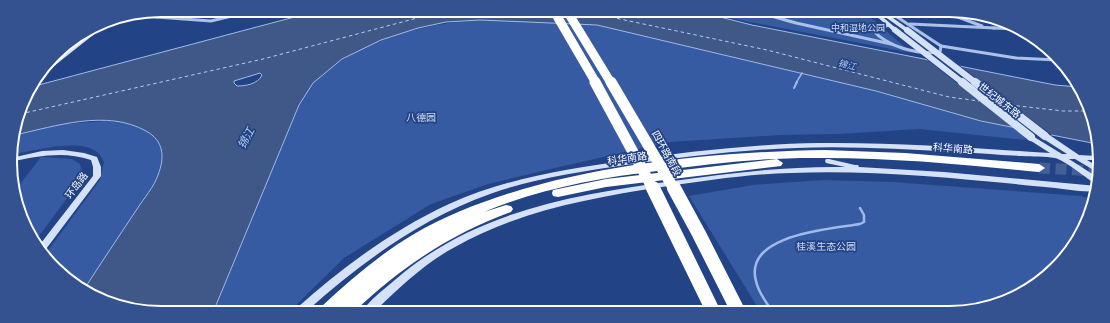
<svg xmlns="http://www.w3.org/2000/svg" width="1110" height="323" viewBox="0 0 1110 323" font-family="Overpass,'Noto Sans SC',sans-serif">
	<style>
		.green { fill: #365ba2 }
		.water { fill: #405888; stroke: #9fbaea; fill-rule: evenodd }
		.pier { fill: #224385 }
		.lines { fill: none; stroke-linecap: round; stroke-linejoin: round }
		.stream-far2 { stroke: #9fbaea; stroke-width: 1.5 }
		.stream-far1 { stroke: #9fbaea; stroke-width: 2 }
		.stream { stroke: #9fbaea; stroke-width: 2.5 }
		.ferry { stroke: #b6cbf0; stroke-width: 1; stroke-dasharray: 3.5 3; stroke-linecap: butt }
		.highway-tunnel { stroke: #435f97; stroke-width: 11; stroke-dasharray: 11 5.5; stroke-linecap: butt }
		.street { stroke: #abc1e9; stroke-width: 3 }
		.secondary { fill: #d5e1f7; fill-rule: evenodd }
		.highway { fill: #fff; fill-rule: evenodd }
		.secondary-bridge-far1 { stroke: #d5e1f7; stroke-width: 6 }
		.secondary-bridge { stroke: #d5e1f7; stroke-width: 8 }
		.highway-bridge-far2 { stroke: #fff; stroke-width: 9 }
		.highway-bridge-far1 { stroke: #fff; stroke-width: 11 }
		.highway-bridge { stroke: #fff; stroke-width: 14 }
		.labels { text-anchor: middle; stroke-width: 3.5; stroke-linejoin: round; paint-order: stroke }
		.far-park-label { font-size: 9px; fill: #cfddf7; stroke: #224385 }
		.far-water-label { font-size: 9px; font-style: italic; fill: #b6cbf0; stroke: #224385 }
		.street-label { font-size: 10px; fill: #fff; stroke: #224385 }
		.park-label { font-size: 10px; fill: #cfddf7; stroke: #224385 }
		.water-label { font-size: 11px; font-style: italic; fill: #b6cbf0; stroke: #224385 }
		.rim { fill: none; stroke: #fff; stroke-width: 2 }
	</style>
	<rect width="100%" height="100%" fill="#224385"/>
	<g class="green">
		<path d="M 701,12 L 864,12 L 912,53 L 724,17 Z"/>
		<path d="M 480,20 L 597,25 L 876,91 L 981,121 L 1016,128 L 1026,140 L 919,129 L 838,134 L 780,135 L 669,142 L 542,171 L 488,184 L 431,204 L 344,258 L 291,310 L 214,310 L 299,105 C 303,97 308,88 314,82 C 358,39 421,24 480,20 Z"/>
		<path d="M 105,121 C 126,122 157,127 163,151 C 165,159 161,171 157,178 C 137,216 107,255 83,291 L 44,256 L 100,180 L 104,162 C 102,158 99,152 94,150 C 75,139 31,151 11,155 L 15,135 L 51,125 Z"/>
		<path d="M 41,157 L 72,159 L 80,164 L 82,172 L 81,180 L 35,241 L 15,201 L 14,192 Z"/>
		<path d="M 824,180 L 893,182 L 1081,196 L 1094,200 L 1080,237 L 1049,275 L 1007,301 L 968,312 L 760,311 L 689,196 L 753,185 Z"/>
	</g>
	<path class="water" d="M 317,11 L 700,12 L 752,25 L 1055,85 L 1078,87 L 1097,132 L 1097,144 L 981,121 L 876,91 L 597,25 L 480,20 L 446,22 L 418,28 L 381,40 L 342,59 L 313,83 L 299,105 L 214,310 L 132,310 L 86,293 L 83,291 C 101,263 119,236 137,209 C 144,198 154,187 158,175 C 165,157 164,141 146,131 C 107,109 56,126 15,135 L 26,95 L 31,87 ZM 260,73 L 262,75 C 258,84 246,86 237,86 L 234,83 L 234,81 Z"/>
	<path class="pier" d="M 925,58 L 959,65 L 1052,135 L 1043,136 L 1016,130 Z"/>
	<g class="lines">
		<path class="stream-far2" d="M 796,83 L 802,73"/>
		<path class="stream-far1" d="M 794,88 L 797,82"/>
		<path class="stream" d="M 772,311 C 766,302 758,292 756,281 C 743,234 832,229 860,224 L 864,222 L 864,215 L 860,208"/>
		<g class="ferry">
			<path d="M 536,11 L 549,12"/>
			<path d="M 572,13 L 596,14 L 767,50 L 949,97 L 979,101"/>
			<path d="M 1010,105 L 1063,111 L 1088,111"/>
			<path d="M 20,114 L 263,59 L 436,13 L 466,11"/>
		</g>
		<path class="highway-tunnel" d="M 1039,168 L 1097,171"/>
		<g class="street">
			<path d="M 152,12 L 151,14 L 156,17 L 211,21 L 257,10"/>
			<path d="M 757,12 L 796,23 L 891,44"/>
			<path d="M 891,13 L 941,46"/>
			<path d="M 947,13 L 982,26"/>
			<path d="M 967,13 L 995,20"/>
			<path d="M 910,24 L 995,28"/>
			<path d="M 889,25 L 873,30 C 887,47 918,55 940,52 L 941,46"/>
			<path d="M 993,28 L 1018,29"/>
			<path d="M 941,46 L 1016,58 L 1057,60"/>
		</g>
		<g class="secondary">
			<path d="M 873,13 L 878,13 L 897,29 L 897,31 L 893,31 Z"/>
			<path d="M 881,13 L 886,13 L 910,30 L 905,31 L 881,14 Z"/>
			<path d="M 112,20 L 44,74 L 41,75 L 48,65 L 104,22 Z"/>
			<path d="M 1042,134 L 1048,134 L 1079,155 L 1097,156 L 1097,160 L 1087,160 L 1097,166 L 1097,172 L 1075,159 L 1069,159 L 1097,177 L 1097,184 L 1094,183 C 1085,177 1064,160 1055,158 C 1045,156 1033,157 1022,156 C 1000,155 977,153 955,152 C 902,149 849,146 796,148 C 739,150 682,157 625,165 C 579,172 535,178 490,194 C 422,218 362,262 308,310 L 297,310 L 298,307 C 344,266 393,230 449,204 C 504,179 562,170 622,161 C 687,152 753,144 819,143 C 896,142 973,148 1050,153 L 1028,139 L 1027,137 L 1028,135 L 1031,135 L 1062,154 L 1067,154 L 1042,138 L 1041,136 Z"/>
			<path d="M 63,150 L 84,153 L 97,157 L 101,167 L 101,176 L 43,253 L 42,254 L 38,247 L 93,176 L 93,167 L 91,160 C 64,151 38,156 11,162 L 11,158 L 42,151 Z"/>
			<path d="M 826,159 L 829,159 L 855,165 L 858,165 L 859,167 L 944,172 L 1097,186 L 1097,191 C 1085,193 1059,188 1045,187 C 1004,183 964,179 924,176 C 879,173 835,171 791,173 C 747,174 705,181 662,187 C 590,198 519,211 455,247 C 425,263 400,287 375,311 L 363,311 C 368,301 387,287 396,279 C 475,211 573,195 673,181 C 731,173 787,166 845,167 L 826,163 L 825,161 Z"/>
		</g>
		<g class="highway">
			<path d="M 825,150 L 905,153 L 1039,164 L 1045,168 L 1039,172 C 968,165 897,158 825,158 C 769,157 713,163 657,171 C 598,178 539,189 484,212 L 506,205 L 511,206 L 513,209 L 511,212 C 451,234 401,267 355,311 L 319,310 L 321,307 C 350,280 380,254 414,234 C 527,169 697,152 825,150 Z"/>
			<path d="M 777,159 L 783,163 L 781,166 L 606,187 L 558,197 L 553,196 L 552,193 L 553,190 L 558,189 L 606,179 Z"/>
		</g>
		<g class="secondary-bridge-far1">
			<path d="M 895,30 L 963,83"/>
			<path d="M 907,30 L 976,83"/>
		</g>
		<g class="secondary-bridge">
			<path d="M 962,82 L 1031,137"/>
			<path d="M 975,82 L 1045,136"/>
		</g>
		<g class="highway-bridge-far2">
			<path d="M 554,11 L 596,83"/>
			<path d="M 567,11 L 611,83"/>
		</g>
		<g class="highway-bridge-far1">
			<path d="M 595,82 L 653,189"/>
			<path d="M 611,82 L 674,189"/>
		</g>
		<g class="highway-bridge">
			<path d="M 653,188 L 713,311"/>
			<path d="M 674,188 L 699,234 L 738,311"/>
		</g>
	</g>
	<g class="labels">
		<g class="far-park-label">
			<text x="858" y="31">中和湿地公园</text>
		</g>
		<g class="far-water-label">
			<text transform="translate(847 65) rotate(14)" y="3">锦江</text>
		</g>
		<g class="street-label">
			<text transform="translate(1000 100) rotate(38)" y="4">世纪城东路</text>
			<text transform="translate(953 148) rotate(4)" y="4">科华南路</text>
			<text transform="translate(667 153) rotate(61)" y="4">四环路南段</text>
			<text transform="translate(627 158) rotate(-8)" y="4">科华南路</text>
			<text transform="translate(76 185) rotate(-53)" y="4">环岛路</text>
		</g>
		<g class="park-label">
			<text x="421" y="121">八德园</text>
			<text x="826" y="250">桂溪生态公园</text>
		</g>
		<g class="water-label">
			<text transform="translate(246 138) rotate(-62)" y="4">锦江</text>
		</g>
	</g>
	<path d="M0 0H1110V323H0ZM161 17H949A144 144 0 0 1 1093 161V162A144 144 0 0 1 949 306H161A144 144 0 0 1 17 162V161A144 144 0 0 1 161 17Z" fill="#34528f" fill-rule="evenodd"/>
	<path class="rim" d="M161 17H949A144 144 0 0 1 1093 161V162A144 144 0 0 1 949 306H161A144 144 0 0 1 17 162V161A144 144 0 0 1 161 17Z"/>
</svg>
